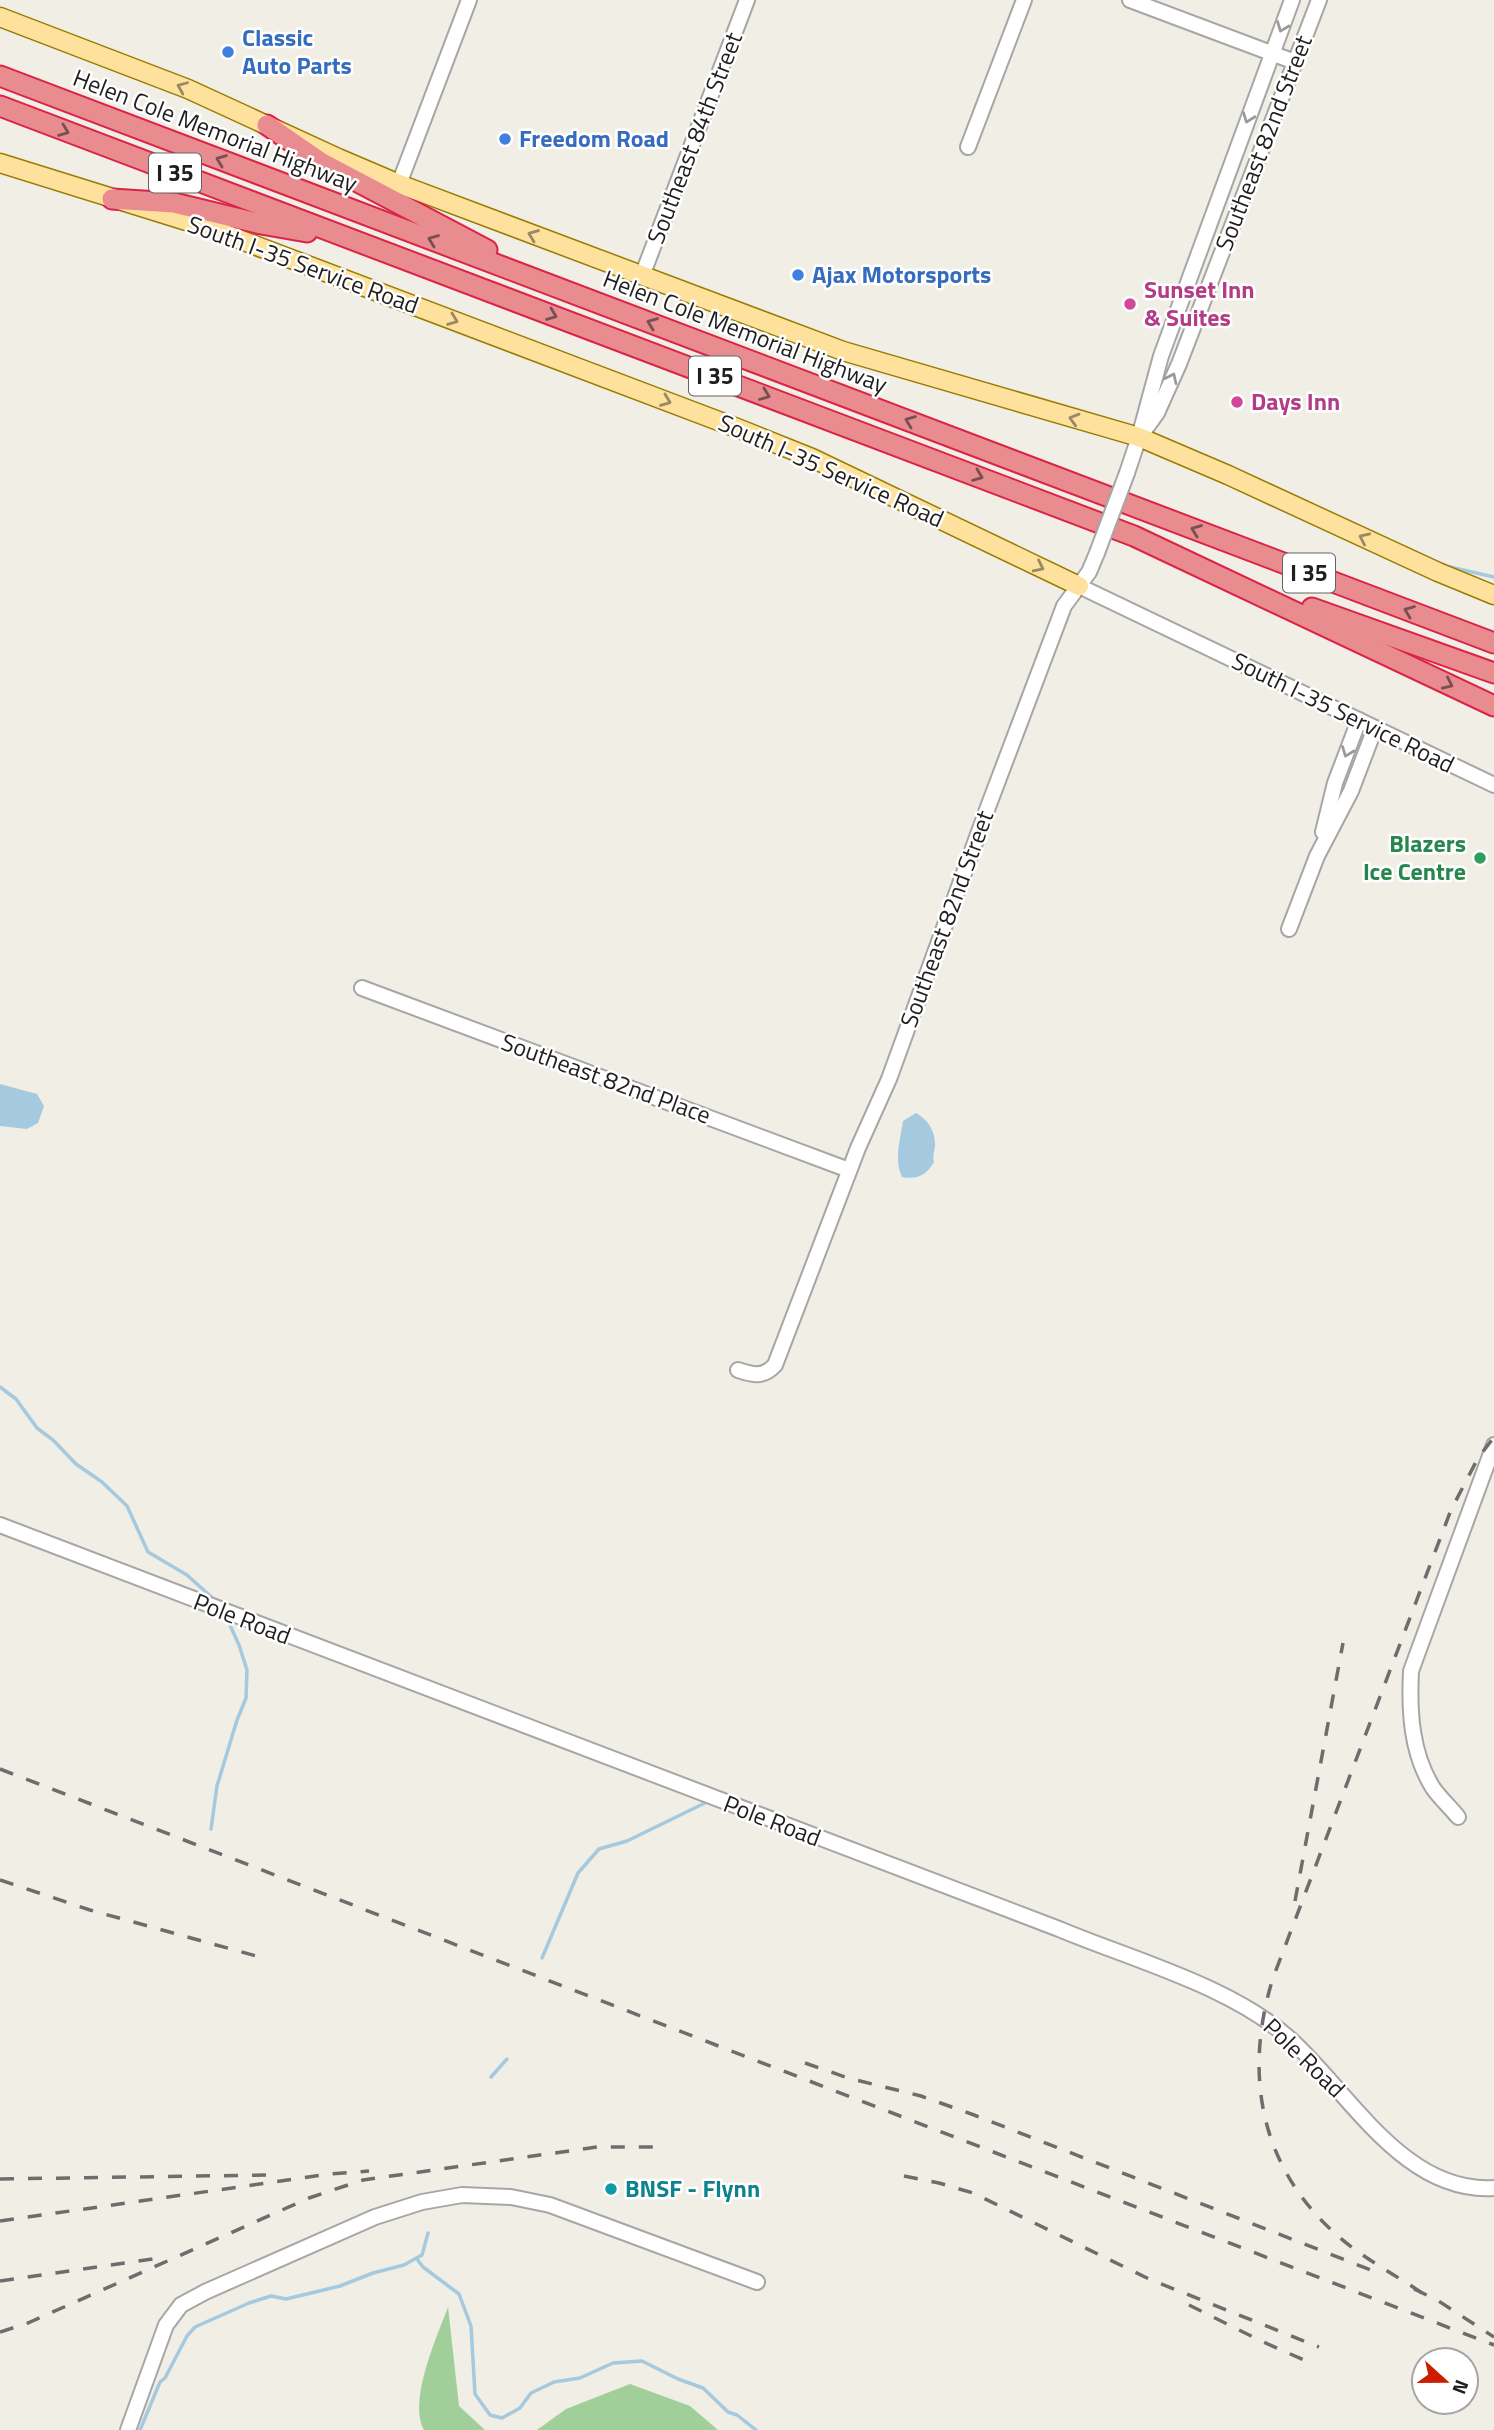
<svg xmlns="http://www.w3.org/2000/svg" width="1494" height="2430" viewBox="0 0 1494 2430" font-family="'Titillium Web',sans-serif">
	<style>
		.forest { fill: #a1cf99 }
		.water { fill: #a5c9de }
		.lines { fill: none; stroke-linecap: round; stroke-linejoin: round }
		.stream { stroke: #a5c9de; stroke-width: 3.5 }
		.minor-casing { stroke: #a6a6a6; stroke-width: 18 }
		.major-casing { stroke: #997c00; stroke-width: 21 }
		.highway-casing { stroke: #dd2248; stroke-width: 23 }
		.minor { stroke: #fff; stroke-width: 14 }
		.major { stroke: #fde19d; stroke-width: 18 }
		.highway { stroke: #e88c90; stroke-width: 19 }
		.rail { stroke: #6d6d6d; stroke-width: 3.5; stroke-dasharray: 14 14; stroke-linecap: butt }
		.minor-bridge-casing { stroke: #a6a6a6; stroke-width: 18; stroke-linecap: butt }
		.minor-bridge { stroke: #fff; stroke-width: 14 }
		.oneway { stroke: #9a9a9a }
		.oneway2 { stroke: #998a64 }
		.oneway3 { stroke: #795052 }
		.shop-dot { fill: #3f7fe0; stroke: #fff; stroke-width: 2.5 }
		.hotel-dot { fill: #d1479c; stroke: #fff; stroke-width: 2.5 }
		.leisure-dot { fill: #2e9e5b; stroke: #fff; stroke-width: 2.5 }
		.culture-dot { fill: #0f9aa8; stroke: #fff; stroke-width: 2.5 }
		.labels { text-anchor: middle; stroke-width: 5; stroke-linejoin: round; paint-order: stroke }
		.shield { fill: #fff; stroke: #626262; stroke-width: 2 }
		.shield-label { font-size: 23px; font-weight: bold; fill: #1f1f1f }
		.shop-label { font-size: 24px; font-weight: bold; fill: #366cbe; stroke: #fff; text-anchor: start }
		.street-label { font-size: 24px; fill: #1f1f1f; stroke: #fff }
		.hotel-label { font-size: 24px; font-weight: bold; fill: #b23c85; stroke: #fff; text-anchor: start }
		.leisure-label { font-size: 24px; font-weight: bold; fill: #27864d; stroke: #fff; text-anchor: end }
		.culture-label { font-size: 24px; font-weight: bold; fill: #0d838f; stroke: #fff; text-anchor: start }
	</style>
	<rect width="100%" height="100%" fill="#f0eee5"/>
	<g class="forest">
		<path d="M 448,2307 L 459,2406 L 485,2430 L 424,2430 C 408,2400 437,2337 448,2307 Z"/>
		<path d="M 630,2384 L 690,2406 L 718,2430 L 537,2430 L 566,2409 Z"/>
	</g>
	<g class="water">
		<path d="M 0,1084 L 37,1094 L 44,1106 L 38,1123 L 27,1129 L 0,1126 Z"/>
		<path d="M 916,1113 C 927,1119 935,1130 935,1144 C 935,1151 932,1155 934,1162 C 926,1175 918,1180 902,1177 C 894,1159 900,1141 903,1121 Z"/>
	</g>
	<g class="lines">
		<g class="stream">
			<path d="M 1450,567 L 1494,577"/>
			<path d="M 0,1387 L 16,1399 L 37,1428 L 53,1440 L 76,1464 L 102,1482 L 127,1506 L 148,1552 L 187,1575 L 217,1602"/>
			<path d="M 211,1829 L 217,1786 L 237,1720 L 246,1698 L 247,1670 L 239,1645 L 229,1623"/>
			<path d="M 542,1958 L 578,1873 L 599,1849 L 627,1841 L 709,1801"/>
			<path d="M 491,2077 L 507,2059"/>
			<path d="M 417,2259 L 423,2267 L 459,2294 L 471,2326 L 475,2394 L 490,2415 L 502,2418 L 520,2408 L 531,2393 L 554,2382 L 580,2378 L 613,2363 L 642,2361 L 678,2379 L 703,2388 L 728,2412 L 737,2415 L 756,2430"/>
			<path d="M 140,2430 L 160,2382 L 165,2378 L 187,2336 L 195,2327 L 249,2303 L 271,2296 L 286,2299 L 340,2286 L 373,2273 L 404,2265 L 422,2255 L 428,2233"/>
		</g>
		<g class="minor-casing">
			<g id="minor">
				<path d="M 1130,0 L 1295,62"/>
				<path d="M 968,147 L 1024,0"/>
				<path d="M 399,184 L 469,0"/>
				<path d="M 642,276 L 747,0"/>
				<path d="M 1144,431 L 1157,413 L 1179,364 L 1319,0"/>
				<path d="M 1127,473 L 1139,437 L 1161,356 L 1292,0"/>
				<path d="M 1079,586 L 1494,785"/>
				<path d="M 1323,832 L 1335,783 L 1359,720"/>
				<path d="M 1289,929 L 1317,856 L 1351,791 L 1375,728"/>
				<path d="M 362,988 L 849,1170"/>
				<path d="M 738,1370 C 753,1375 763,1378 775,1365 L 858,1148 L 889,1079 L 988,807 L 1064,606 L 1089,572 L 1097,553"/>
				<path d="M 0,1525 L 1059,1929 C 1133,1960 1231,1986 1290,2039 C 1349,2092 1404,2194 1494,2188"/>
				<path d="M 1458,1817 C 1450,1807 1440,1798 1433,1788 C 1411,1753 1409,1711 1411,1671 L 1494,1445"/>
				<path d="M 128,2430 L 166,2325 L 181,2305 L 205,2292 L 375,2217 L 422,2202 L 462,2195 L 511,2197 L 550,2205 L 757,2282"/>
			</g>
		</g>
		<g class="major-casing">
			<g id="major">
				<path d="M 0,17 L 188,89 L 338,158 L 399,184 L 843,351 L 1139,437 L 1228,475 L 1438,572 L 1494,595"/>
				<path d="M 0,163 L 212,229 L 737,428 L 812,458 L 1079,586"/>
			</g>
		</g>
		<g class="highway-casing">
			<g id="highway">
				<path d="M 0,76 L 1494,643"/>
				<path d="M 0,106 L 1134,536 L 1494,706"/>
				<path d="M 267,125 L 322,163 L 487,250"/>
				<path d="M 112,199 L 174,203 L 261,224 L 307,232"/>
				<path d="M 1312,608 L 1494,673"/>
			</g>
		</g>
		<use href="#minor" class="minor"/>
		<use href="#major" class="major"/>
		<use href="#highway" class="highway"/>
		<g class="rail">
			<path d="M 0,1769 L 1494,2345"/>
			<path d="M 0,1880 L 90,1910 L 267,1959"/>
			<path d="M 1295,1901 L 1343,1643"/>
			<path d="M 805,2063 L 848,2078 L 921,2096 L 974,2115 L 1376,2272"/>
			<path d="M 904,2176 L 939,2183 L 973,2193 L 1149,2279 L 1319,2347"/>
			<path d="M 0,2179 L 266,2175"/>
			<path d="M 0,2221 L 330,2174 L 369,2171"/>
			<path d="M 0,2281 L 159,2258"/>
			<path d="M 1414,2289 L 1437,2300 L 1494,2337"/>
			<path d="M 1422,2293 C 1394,2274 1363,2258 1338,2236 C 1260,2168 1243,2074 1273,1978 L 1451,1510 L 1478,1458 L 1494,1437"/>
			<path d="M 1189,2305 L 1261,2341 L 1313,2364"/>
			<path d="M 0,2332 L 28,2323 L 309,2198 L 363,2180 L 597,2147 L 654,2147"/>
		</g>
		<g class="minor-bridge-casing">
			<path id="minor-bridge" d="M 1097,553 L 1127,473"/>
		</g>
		<use href="#minor-bridge" class="minor-bridge"/>
	</g>
	<defs><path id="oneway-chevron" d="M-2-3.5L2.5 0L-2 3.5" fill="none" stroke-width="1.6" stroke-linecap="round" stroke-linejoin="round" transform="scale(1.75)"/></defs>
	<g class="oneway">
		<use href="#oneway-chevron" transform="translate(1282 27) rotate(111)"/>
		<use href="#oneway-chevron" transform="translate(1248 118) rotate(110)"/>
		<use href="#oneway-chevron" transform="translate(1172 378) rotate(-65)"/>
		<use href="#oneway-chevron" transform="translate(1347 752) rotate(111)"/>
	</g>
	<g class="oneway2">
		<use href="#oneway-chevron" transform="translate(182 87) rotate(-157)"/>
		<use href="#oneway-chevron" transform="translate(533 235) rotate(-159)"/>
		<use href="#oneway-chevron" transform="translate(453 320) rotate(21)"/>
		<use href="#oneway-chevron" transform="translate(666 401) rotate(21)"/>
		<use href="#oneway-chevron" transform="translate(1074 419) rotate(-164)"/>
		<use href="#oneway-chevron" transform="translate(1364 538) rotate(-155)"/>
		<use href="#oneway-chevron" transform="translate(1039 567) rotate(26)"/>
	</g>
	<g class="oneway3">
		<use href="#oneway-chevron" transform="translate(64 131) rotate(21)"/>
		<use href="#oneway-chevron" transform="translate(221 160) rotate(-159)"/>
		<use href="#oneway-chevron" transform="translate(433 240) rotate(-159)"/>
		<use href="#oneway-chevron" transform="translate(552 315) rotate(21)"/>
		<use href="#oneway-chevron" transform="translate(652 323) rotate(-159)"/>
		<use href="#oneway-chevron" transform="translate(765 395) rotate(21)"/>
		<use href="#oneway-chevron" transform="translate(910 421) rotate(-159)"/>
		<use href="#oneway-chevron" transform="translate(978 476) rotate(21)"/>
		<use href="#oneway-chevron" transform="translate(1196 530) rotate(-159)"/>
		<use href="#oneway-chevron" transform="translate(1409 611) rotate(-159)"/>
		<use href="#oneway-chevron" transform="translate(1448 684) rotate(25)"/>
	</g>
	<g class="shop-dot">
		<circle cx="228" cy="52" r="7"/>
		<circle cx="505" cy="139" r="7"/>
		<circle cx="798" cy="275" r="7"/>
	</g>
	<g class="hotel-dot">
		<circle cx="1130" cy="304" r="7"/>
		<circle cx="1237" cy="402" r="7"/>
	</g>
	<circle class="leisure-dot" cx="1480" cy="858" r="7"/>
	<circle class="culture-dot" cx="611" cy="2189" r="7"/>
	<g class="labels">
		<g class="shield">
			<rect x="149" y="153.5" width="52" height="39" rx="5"/>
			<rect x="689" y="356.5" width="52" height="39" rx="5"/>
			<rect x="1283" y="553.5" width="52" height="39" rx="5"/>
		</g>
		<g class="shield-label">
			<text x="175" y="181">I 35</text>
			<text x="715" y="384">I 35</text>
			<text x="1309" y="581">I 35</text>
		</g>
		<g class="shop-label">
			<text x="242" y="46">Classic<tspan x="242" dy="28">Auto Parts</tspan></text>
			<text x="519" y="147">Freedom Road</text>
			<text x="812" y="283">Ajax Motorsports</text>
		</g>
		<g class="street-label">
			<text transform="translate(215 131) rotate(21)" y="8">Helen Cole Memorial Highway</text>
			<text transform="translate(695 138) rotate(-69)" y="8">Southeast 84th Street</text>
			<text transform="translate(1264 143) rotate(-69)" y="8">Southeast 82nd Street</text>
			<text transform="translate(303 265) rotate(20)" y="8">South I-35 Service Road</text>
			<text transform="translate(745 332) rotate(21)" y="8">Helen Cole Memorial Highway</text>
			<text transform="translate(831 471) rotate(24)" y="8">South I-35 Service Road</text>
			<text transform="translate(1343 713) rotate(26)" y="8">South I-35 Service Road</text>
			<text transform="translate(947 919) rotate(-70)" y="8">Southeast 82nd Street</text>
			<text transform="translate(606 1079) rotate(20)" y="8">Southeast 82nd Place</text>
			<text transform="translate(242 1619) rotate(21)" y="8">Pole Road</text>
			<text transform="translate(772 1821) rotate(21)" y="8">Pole Road</text>
			<text transform="translate(1304 2058) rotate(44)" y="8">Pole Road</text>
		</g>
		<g class="hotel-label">
			<text x="1144" y="298">Sunset Inn<tspan x="1144" dy="28">&amp; Suites</tspan></text>
			<text x="1251" y="410">Days Inn</text>
		</g>
		<g class="leisure-label">
			<text x="1466" y="852">Blazers<tspan x="1466" dy="28">Ice Centre</tspan></text>
		</g>
		<g class="culture-label">
			<text x="625" y="2197">BNSF - Flynn</text>
		</g>
	</g>
	<g transform="translate(1445 2381) rotate(111)"><circle r="33" fill="#ffffff" stroke="#a5a5a5" stroke-width="2"/>
	<path d="M0-5L12 26L0 18L-12 26Z" fill="#cd1d00"/>
	<text y="-10" font-size="19" font-weight="bold" text-anchor="middle" fill="#1f1f1f">N</text>
	</g>
</svg>
